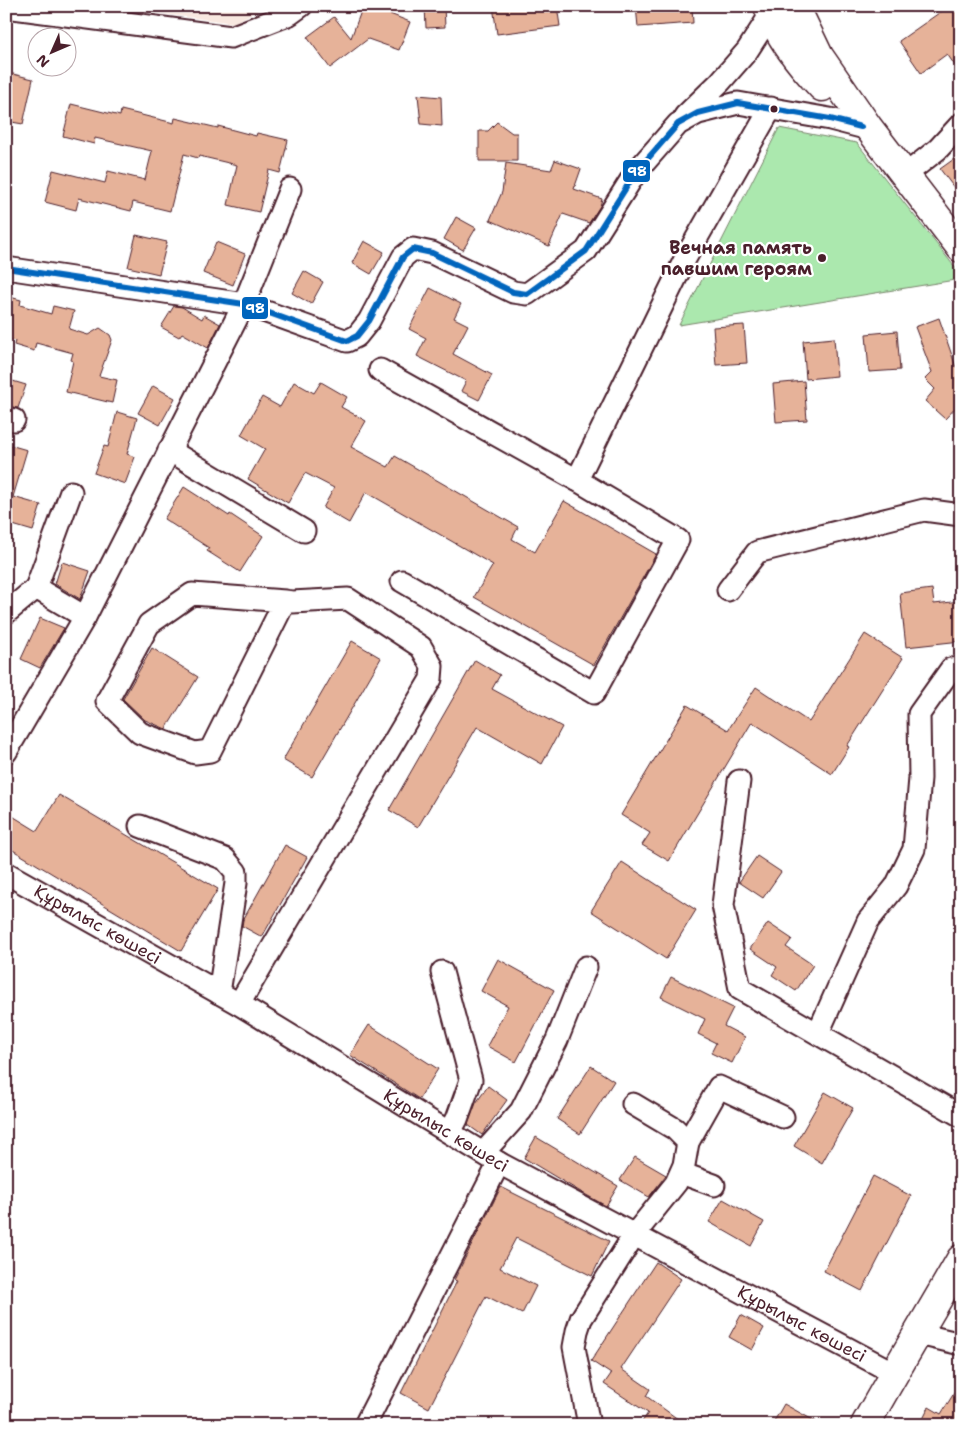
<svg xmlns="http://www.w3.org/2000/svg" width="967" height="1431" viewBox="0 0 967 1431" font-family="'Shantell Sans',sans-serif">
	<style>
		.built { fill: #f8e8e0 }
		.green { fill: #abe8ae; stroke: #7a846c }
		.building { fill: #e6b299; stroke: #4a1f2b }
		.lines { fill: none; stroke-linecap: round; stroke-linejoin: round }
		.minor-casing { stroke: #4a1f2b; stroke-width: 25 }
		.major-casing { stroke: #4a1f2b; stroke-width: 31 }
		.minor { stroke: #fff; stroke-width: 21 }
		.major { stroke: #fff; stroke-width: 28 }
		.bus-1-casing { stroke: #fff; stroke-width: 10 }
		.bus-1 { stroke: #0065bd; stroke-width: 6 }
		.bus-dot { fill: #4a1f2b; stroke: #fff; stroke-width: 2 }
		.labels { text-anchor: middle; stroke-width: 4.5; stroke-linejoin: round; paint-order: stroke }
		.poi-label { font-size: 18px; font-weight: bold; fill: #4a1f2b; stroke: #fff; text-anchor: end }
		.street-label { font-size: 18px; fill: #4a1f2b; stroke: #fff }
		.line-badge { stroke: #fff; stroke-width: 2 }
		.badge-label { font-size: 14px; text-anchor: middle; font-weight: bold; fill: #fff }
	</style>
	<rect width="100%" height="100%" fill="#fff"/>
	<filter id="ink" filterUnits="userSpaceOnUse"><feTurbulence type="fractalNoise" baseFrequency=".02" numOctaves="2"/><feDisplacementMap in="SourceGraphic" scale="10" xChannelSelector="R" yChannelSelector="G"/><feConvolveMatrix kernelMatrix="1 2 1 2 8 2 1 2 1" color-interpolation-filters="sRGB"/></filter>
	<g filter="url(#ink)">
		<path class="built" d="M 100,6 L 265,6 L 234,23 Z"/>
		<path class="green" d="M 779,128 L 857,143 L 961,275 L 961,279 L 679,325 Z"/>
		<g class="building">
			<path d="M 363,6 L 370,6 L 410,22 L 399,50 L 368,39 L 330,68 L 307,37 L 334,17 L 351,38 Z"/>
			<path d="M 425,6 L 444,6 L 445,27 L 426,28 Z"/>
			<path d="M 493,6 L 557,6 L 560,26 L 497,34 Z"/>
			<path d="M 636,6 L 692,6 L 693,23 L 638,27 Z"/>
			<path d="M 949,6 L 961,6 L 961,74 L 947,54 L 921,73 L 899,41 Z"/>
			<path d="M 9,73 L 33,79 L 23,124 L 6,121 L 6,88 Z"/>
			<path d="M 418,95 L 441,97 L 442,126 L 421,124 Z"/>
			<path d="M 71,104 L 120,116 L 121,110 L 174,123 L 175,118 L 218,128 L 218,126 L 256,136 L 257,133 L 288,140 L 280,173 L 269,170 L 259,212 L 228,205 L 237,165 L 199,156 L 198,158 L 184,154 L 170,211 L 133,202 L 131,211 L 79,198 L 76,210 L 45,202 L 53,170 L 105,183 L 108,171 L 145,180 L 152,151 L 95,138 L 94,144 L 63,136 Z"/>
			<path d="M 497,122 L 512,133 L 517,133 L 517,161 L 479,161 L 479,131 L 488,131 Z"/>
			<path d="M 961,154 L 961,197 L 940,169 Z"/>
			<path d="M 555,160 L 581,169 L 574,189 L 602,199 L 600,206 L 589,223 L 563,214 L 549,246 L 490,220 L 502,192 L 506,163 L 551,170 Z"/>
			<path d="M 456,217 L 476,228 L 463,250 L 444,239 Z"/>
			<path d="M 136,235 L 167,242 L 159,274 L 128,267 Z"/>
			<path d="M 364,241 L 384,252 L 371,274 L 352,263 Z"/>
			<path d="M 216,242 L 245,254 L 233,285 L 203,273 Z"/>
			<path d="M 304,271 L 323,282 L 311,304 L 292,293 Z"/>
			<path d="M 430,288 L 461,304 L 454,318 L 468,325 L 453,354 L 492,375 L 479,400 L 461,391 L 466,381 L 417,356 L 426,338 L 409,329 Z"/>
			<path d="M 6,296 L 21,300 L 20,305 L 51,314 L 53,306 L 74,311 L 69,329 L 88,335 L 100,328 L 110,335 L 112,340 L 99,376 L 117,380 L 112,403 L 66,392 L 73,361 L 71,360 L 73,353 L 36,343 L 34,351 L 14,345 L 15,341 L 6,338 Z"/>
			<path d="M 174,306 L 182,307 L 202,319 L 204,315 L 220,324 L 208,348 L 182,333 L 179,337 L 161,327 Z"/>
			<path d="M 939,318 L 956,367 L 961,362 L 961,402 L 945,419 L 925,401 L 935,389 L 925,379 L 932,372 L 915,327 Z"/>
			<path d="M 744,325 L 747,363 L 716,365 L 713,327 Z"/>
			<path d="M 897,331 L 900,370 L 869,372 L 866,334 Z"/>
			<path d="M 834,338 L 837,376 L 806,379 L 803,341 Z"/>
			<path d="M 6,379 L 26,385 L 18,408 L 6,406 Z"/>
			<path d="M 804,381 L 807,420 L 776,422 L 773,384 Z"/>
			<path d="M 294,382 L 314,393 L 321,382 L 347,397 L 341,407 L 366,421 L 351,447 L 388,467 L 395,456 L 518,527 L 512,539 L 535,552 L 564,501 L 656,554 L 594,665 L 474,597 L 493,565 L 366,492 L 349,523 L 323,508 L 334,488 L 305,473 L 288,503 L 248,479 L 265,449 L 241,435 L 262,397 L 280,407 Z"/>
			<path d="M 153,386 L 175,398 L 160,425 L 138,413 Z"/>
			<path d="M 117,412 L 137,418 L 127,454 L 135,457 L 125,484 L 94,473 L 104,446 L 108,447 Z"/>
			<path d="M 6,444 L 27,450 L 13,497 L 41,505 L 33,531 L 6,523 Z"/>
			<path d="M 184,487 L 229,516 L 230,514 L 263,536 L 240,572 L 207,551 L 209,548 L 164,519 Z"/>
			<path d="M 62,562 L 90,571 L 80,599 L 55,584 Z"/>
			<path d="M 932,589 L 934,604 L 961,601 L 961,641 L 906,647 L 900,593 Z"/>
			<path d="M 40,618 L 64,628 L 40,668 L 21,659 Z"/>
			<path d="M 865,634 L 903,658 L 847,746 L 849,747 L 832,774 L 752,722 L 669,861 L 642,845 L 650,833 L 621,815 L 687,705 L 728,730 L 756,687 L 809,722 Z"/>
			<path d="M 352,641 L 381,658 L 312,777 L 283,760 Z"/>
			<path d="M 152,648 L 198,677 L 166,729 L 145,720 L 123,699 Z"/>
			<path d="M 475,660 L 500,675 L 492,689 L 562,727 L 542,764 L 477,727 L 418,827 L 389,810 Z"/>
			<path d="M 59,795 L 218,889 L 181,951 L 6,846 L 6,812 L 37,831 Z"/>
			<path d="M 285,845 L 307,857 L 262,937 L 242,926 L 243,920 Z"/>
			<path d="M 757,856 L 781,872 L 763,898 L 739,882 Z"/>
			<path d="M 622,862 L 696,910 L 666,959 L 591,911 Z"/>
			<path d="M 768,923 L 792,939 L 786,947 L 813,965 L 796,991 L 772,975 L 777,967 L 750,949 Z"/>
			<path d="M 498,959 L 554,990 L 516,1062 L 487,1046 L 508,1006 L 481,991 Z"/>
			<path d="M 671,977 L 733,1008 L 724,1026 L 745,1037 L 732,1063 L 711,1053 L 716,1043 L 698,1034 L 705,1019 L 661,997 Z"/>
			<path d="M 369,1025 L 438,1069 L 419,1099 L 350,1055 Z"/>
			<path d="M 591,1066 L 614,1081 L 580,1134 L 557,1119 Z"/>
			<path d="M 488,1086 L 507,1100 L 482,1135 L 468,1125 L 476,1103 Z"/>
			<path d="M 825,1092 L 853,1108 L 822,1163 L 794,1146 Z"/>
			<path d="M 536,1137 L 618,1186 L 606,1206 L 579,1191 L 524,1158 Z"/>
			<path d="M 635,1157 L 666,1175 L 649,1197 L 620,1180 Z"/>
			<path d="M 873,1176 L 911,1196 L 862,1291 L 824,1271 Z"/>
			<path d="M 501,1187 L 609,1241 L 592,1276 L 516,1238 L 500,1268 L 536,1286 L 522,1314 L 486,1296 L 429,1408 L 401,1393 L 457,1281 L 454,1280 Z"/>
			<path d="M 723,1199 L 764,1222 L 751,1246 L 709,1222 Z"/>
			<path d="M 656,1262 L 681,1279 L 621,1369 L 650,1389 L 646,1396 L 686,1425 L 640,1425 L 648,1413 L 604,1384 L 611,1374 L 591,1361 Z"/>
			<path d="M 741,1315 L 764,1328 L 752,1350 L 729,1337 Z"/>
			<path d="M 961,1382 L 961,1425 L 920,1425 L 929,1407 L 941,1414 Z"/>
			<path d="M 784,1404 L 822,1425 L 772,1425 Z"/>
		</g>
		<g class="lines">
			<g class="minor-casing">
				<g id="minor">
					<path d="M 6,7 L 231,37 L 290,14 L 301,6"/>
					<path d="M 685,116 L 720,82 L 747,51 L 776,6"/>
					<path d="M 905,175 L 938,149 L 961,124"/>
					<path d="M 6,268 L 244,304 L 347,341 L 357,336 L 369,321 L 403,257 L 413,249 L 432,253 L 513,292 L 527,294 L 586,251 L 636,172 L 678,124 L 698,113 L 738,103 L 830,119 L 861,127"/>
					<path d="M 380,370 L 577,480 L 678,540 L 594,693 L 402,581"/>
					<path d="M 6,418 L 14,420"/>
					<path d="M 169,450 L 304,531"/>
					<path d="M 577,480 L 686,257 L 771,108"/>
					<path d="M 36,588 L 71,492"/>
					<path d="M 728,590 L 757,552 L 924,510 L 961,515"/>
					<path d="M 6,613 L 36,588 L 85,617"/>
					<path d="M 6,752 L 85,617 L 244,304 L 290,189"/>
					<path d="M 739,781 L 723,905 L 740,989 L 961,1116"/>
					<path d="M 140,826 L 225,859 L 236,872 L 236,883 L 219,993"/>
					<path id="s1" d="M 6,873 L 239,1004 L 499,1163 L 894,1373"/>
					<path d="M 442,972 L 471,1080 L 457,1119 L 450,1132"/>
					<path d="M 239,1004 L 431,679 L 432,666 L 421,647 L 348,599 L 292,602 L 285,601 L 192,594 L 149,624 L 107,701 L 140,733 L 195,753 L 210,751 L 285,601"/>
					<path d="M 818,1033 L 868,921 L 896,886 L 914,849 L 920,778 L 919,714 L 951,669 L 961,668"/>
					<path d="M 688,1142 L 719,1087 L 783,1117"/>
					<path d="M 483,1153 L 521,1111 L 557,1040 L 586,967"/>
					<path d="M 681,1173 L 714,1185"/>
					<path d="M 919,1334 L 961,1344"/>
					<path d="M 365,1425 L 499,1163"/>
					<path d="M 589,1425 L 574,1347 L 577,1331 L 581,1319 L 634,1235 L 676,1183 L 684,1165 L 688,1142 L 675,1129 L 633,1104"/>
				</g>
			</g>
			<g class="major-casing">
				<g id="major">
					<path d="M 768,6 C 777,35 802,66 822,87"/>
					<path d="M 795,6 L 819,56 L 868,127 L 961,248"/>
					<path d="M 865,1425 C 896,1369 929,1315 961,1259"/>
				</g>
			</g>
			<use href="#minor" class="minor"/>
			<use href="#major" class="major"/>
			<g class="bus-1-casing">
				<path id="bus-1" d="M 6,268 L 244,304 L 347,341 L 357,336 L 369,321 L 403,257 L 413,249 L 432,253 L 513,292 L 527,294 L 586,251 L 636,172 L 678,124 L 698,113 L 738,103 L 830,119 L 861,127"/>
			</g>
			<use href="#bus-1" class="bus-1"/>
		</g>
	</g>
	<g class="bus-dot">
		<circle cx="774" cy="109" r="4.5"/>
		<circle cx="822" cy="258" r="5"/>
	</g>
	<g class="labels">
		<g class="poi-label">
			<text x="812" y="254">Вечная память<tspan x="812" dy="21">павшим героям</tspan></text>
		</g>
		<g class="street-label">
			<text dy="6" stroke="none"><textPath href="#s1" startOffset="105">Құрылыс көшесі</textPath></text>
			<text dy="6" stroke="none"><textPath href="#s1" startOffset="510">Құрылыс көшесі</textPath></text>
			<text dy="6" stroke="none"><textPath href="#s1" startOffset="915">Құрылыс көшесі</textPath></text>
		</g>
	</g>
	<g class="line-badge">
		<rect x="622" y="159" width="29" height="24" rx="5" fill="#0065bd"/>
		<rect x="241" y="296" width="28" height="24" rx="5" fill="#0065bd"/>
	</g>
	<g class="badge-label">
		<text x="637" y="176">98</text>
		<text x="255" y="313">98</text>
	</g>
	<rect width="967" height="1431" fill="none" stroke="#fff" stroke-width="25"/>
	<rect x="12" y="12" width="942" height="1406" fill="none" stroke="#4a1f2b" stroke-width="2" filter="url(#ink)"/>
	<g transform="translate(52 52) rotate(225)"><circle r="24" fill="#ffffff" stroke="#b7a5aa"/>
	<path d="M0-4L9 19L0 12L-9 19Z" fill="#4a1f2b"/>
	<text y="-8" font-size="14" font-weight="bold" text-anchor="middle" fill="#4a1f2b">N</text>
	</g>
</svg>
